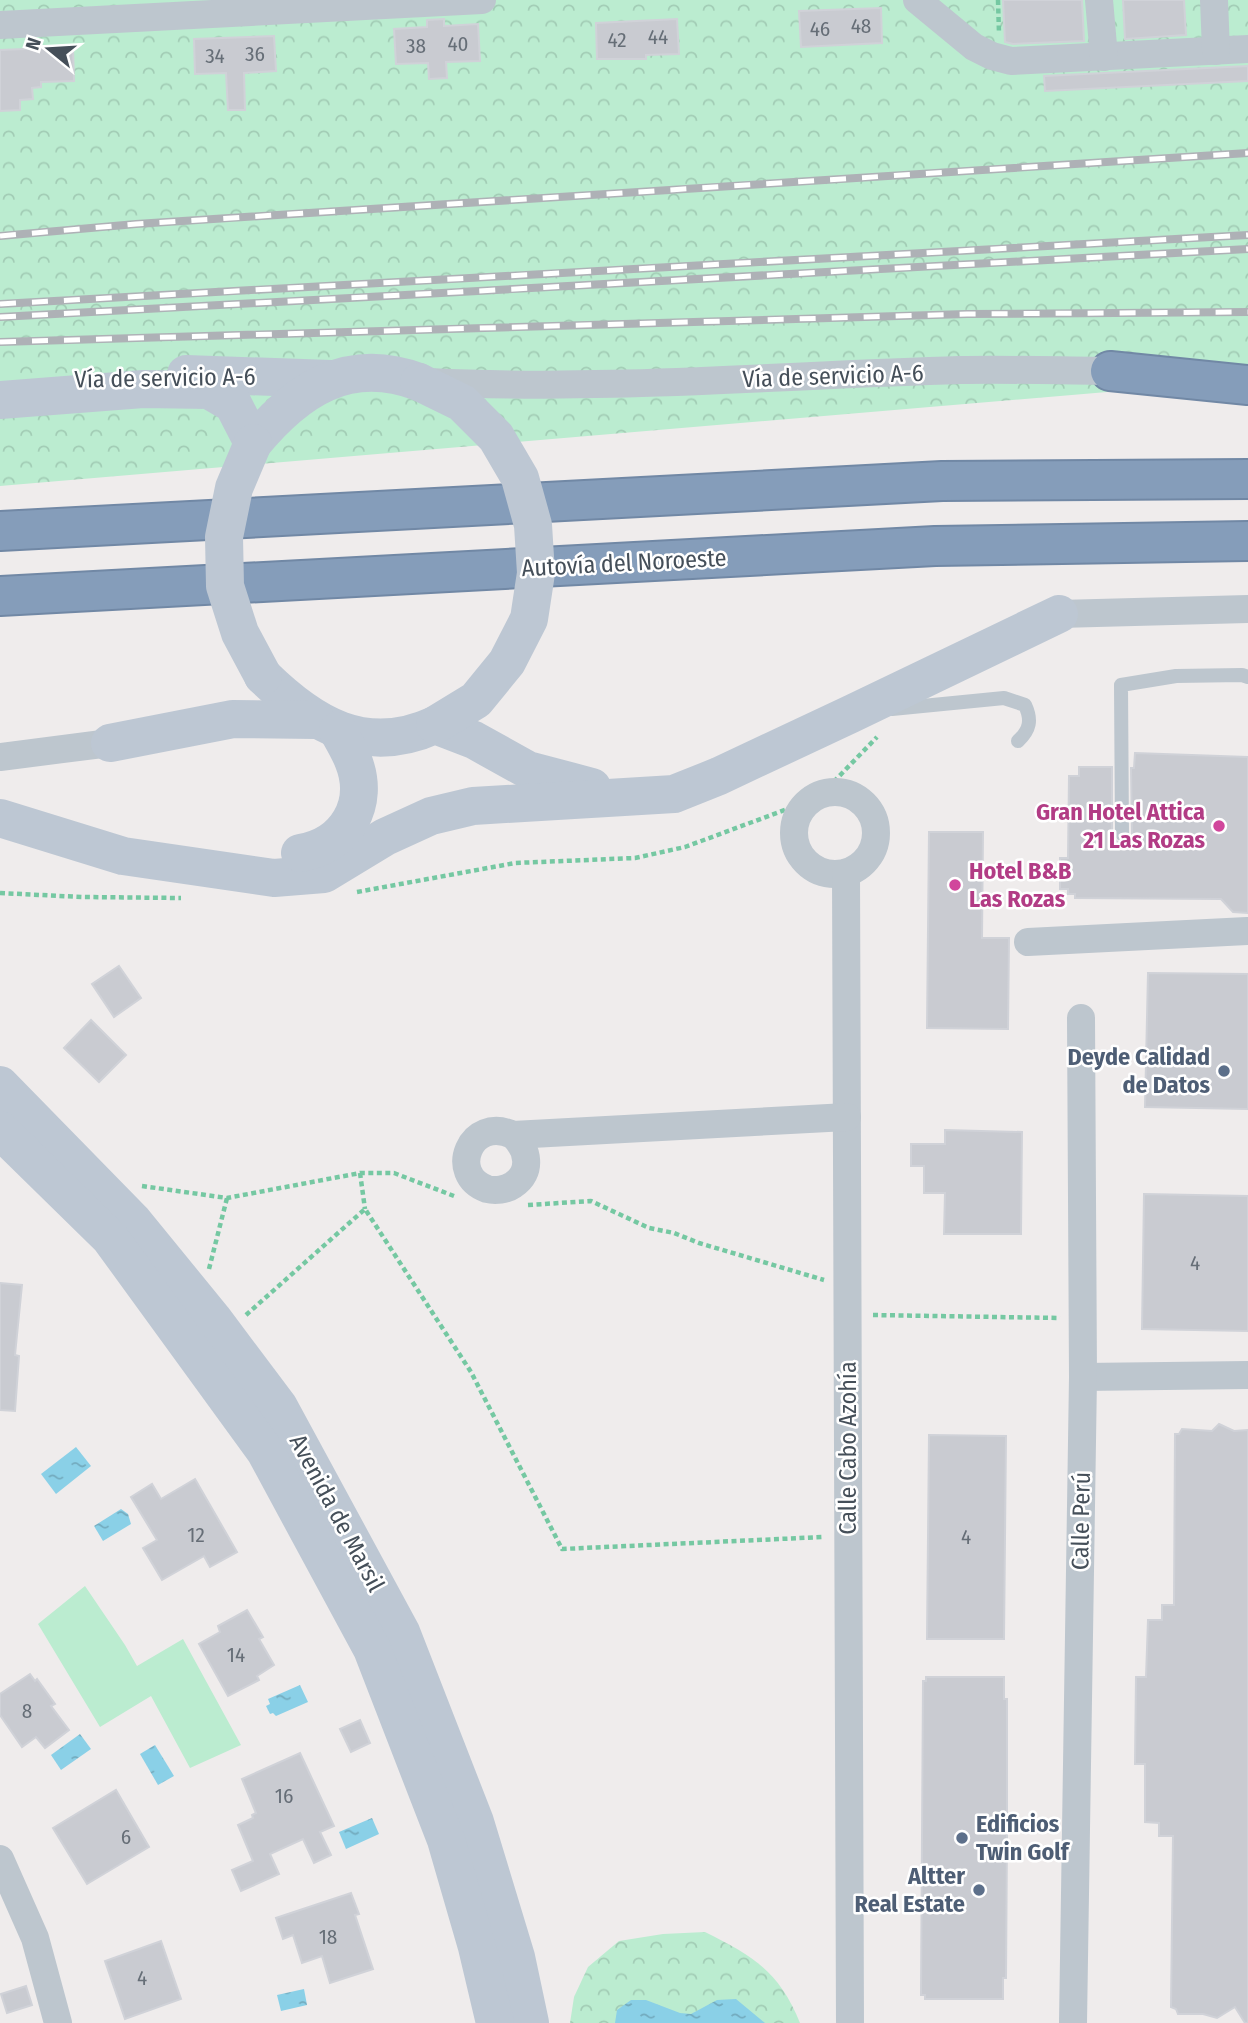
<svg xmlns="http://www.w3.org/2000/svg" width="1248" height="2023" viewBox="0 0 1248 2023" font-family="'Fira Sans Condensed',sans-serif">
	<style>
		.grass { fill: #bbecd0 }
		.park { fill: url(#park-crowns) }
		.water { fill: url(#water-ripples) }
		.building { fill: #c9cbd1; stroke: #d0d2d8; stroke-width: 2 }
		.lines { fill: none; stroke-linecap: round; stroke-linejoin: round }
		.highway-casing { stroke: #7188a5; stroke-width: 42 }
		.path { stroke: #75c8a2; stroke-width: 4.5; stroke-dasharray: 5 3.5; stroke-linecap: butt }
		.lane { stroke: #bdc6ce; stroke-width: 14 }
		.street { stroke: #bdc6ce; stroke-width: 28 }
		.secondary { stroke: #bdc7d3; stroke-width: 38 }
		.highway { stroke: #859dba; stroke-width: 38 }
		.rail-casing { stroke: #aeb1b6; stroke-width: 8 }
		.rail { stroke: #fff; stroke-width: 5; stroke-dasharray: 16; stroke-linecap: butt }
		.secondary-bridge { stroke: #bdc7d3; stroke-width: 38 }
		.hotel-dot { fill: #d1479c; stroke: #fff; stroke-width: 2.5 }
		.service-dot { fill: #5c6f8a; stroke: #fff; stroke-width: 2.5 }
		.labels { text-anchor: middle; stroke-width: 5; stroke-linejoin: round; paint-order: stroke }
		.number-label { font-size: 21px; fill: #666e77 }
		.street-label { font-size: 24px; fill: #454f59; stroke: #fff }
		.hotel-label { font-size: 24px; font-weight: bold; fill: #b23c85; stroke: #fff; text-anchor: end }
		.service-label { font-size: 24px; font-weight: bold; fill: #4e5e75; stroke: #fff; text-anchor: end }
	</style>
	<defs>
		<pattern id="park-crowns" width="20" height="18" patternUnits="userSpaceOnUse" patternTransform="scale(1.75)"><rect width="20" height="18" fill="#bbecd0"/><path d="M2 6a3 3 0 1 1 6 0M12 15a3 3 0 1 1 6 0" fill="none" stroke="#a2ccb5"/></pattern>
		<pattern id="water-ripples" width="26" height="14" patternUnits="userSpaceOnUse" patternTransform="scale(1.75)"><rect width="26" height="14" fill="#8ad0e7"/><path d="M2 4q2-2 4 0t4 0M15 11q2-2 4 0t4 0" fill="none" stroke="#73abbe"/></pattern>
	</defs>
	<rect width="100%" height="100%" fill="#efecec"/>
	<path class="grass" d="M 85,1586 L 125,1645 L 137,1666 L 183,1639 L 241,1745 L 190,1768 L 151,1696 L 100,1727 L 38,1624 Z"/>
	<g class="park">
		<path d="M 0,0 L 1248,0 L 1248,380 L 0,486 Z"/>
		<path d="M 705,1932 C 753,1956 779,1971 800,2023 L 570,2023 L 574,1997 L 588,1967 L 619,1941 L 663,1934 Z"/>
	</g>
	<g class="water">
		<path d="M 76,1447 L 91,1466 L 56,1494 L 41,1474 Z"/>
		<path d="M 121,1509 L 128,1514 L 131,1524 L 103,1541 L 94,1526 Z"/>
		<path d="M 300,1685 L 308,1702 L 276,1716 L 273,1713 L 270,1714 L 266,1706 L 270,1704 L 268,1699 Z"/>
		<path d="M 80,1734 L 91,1749 L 61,1770 L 51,1755 Z"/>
		<path d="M 155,1745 L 174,1776 L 158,1785 L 140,1754 Z"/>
		<path d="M 372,1818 L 379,1834 L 346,1849 L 339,1832 Z"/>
		<path d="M 304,1989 L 307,2005 L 281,2011 L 277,1995 Z"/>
		<path d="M 736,1999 L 765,2023 L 615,2023 L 617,2010 L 631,2000 L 646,2000 L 680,2013 L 691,2014 L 717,2000 Z"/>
	</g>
	<g class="building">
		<path d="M 1003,0 L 1082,0 L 1084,41 L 1013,44 L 1005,42 Z"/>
		<path d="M 1123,0 L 1184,0 L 1186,35 L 1125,39 Z"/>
		<path d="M 881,8 L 882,43 L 801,47 L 799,11 Z"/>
		<path d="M 444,19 L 444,26 L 478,24 L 480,61 L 446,62 L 447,78 L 429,79 L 428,63 L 396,64 L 394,29 L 427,27 L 427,20 Z"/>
		<path d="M 677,19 L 679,54 L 646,55 L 646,59 L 597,59 L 596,23 Z"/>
		<path d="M 274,36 L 276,71 L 244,73 L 245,110 L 228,110 L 226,73 L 195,74 L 194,39 Z"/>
		<path d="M 73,47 L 74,81 L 41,82 L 41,87 L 32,88 L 33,99 L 20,100 L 20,110 L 0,111 L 0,50 Z"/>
		<path d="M 1248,66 L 1248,81 L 1045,91 L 1044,76 Z"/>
		<path d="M 1135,753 L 1248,757 L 1248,913 L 1233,912 L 1221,899 L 1075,898 L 1075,894 L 1068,894 L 1068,889 L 1060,889 L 1060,858 L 1068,858 L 1069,776 L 1079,776 L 1079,767 L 1112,767 L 1112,835 L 1117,842 L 1126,843 L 1132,834 L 1131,768 L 1134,768 Z"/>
		<path d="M 929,832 L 983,832 L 982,938 L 1009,938 L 1008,1029 L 927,1028 Z"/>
		<path d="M 119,966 L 141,998 L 114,1017 L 92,984 Z"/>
		<path d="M 1148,973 L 1248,974 L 1248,1109 L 1145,1107 Z"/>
		<path d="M 91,1020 L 126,1055 L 99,1082 L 64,1048 Z"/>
		<path d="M 945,1130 L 1022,1132 L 1021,1234 L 944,1234 L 945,1193 L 924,1193 L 924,1166 L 911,1166 L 911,1144 L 945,1144 Z"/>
		<path d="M 1144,1194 L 1248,1196 L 1248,1331 L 1142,1329 Z"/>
		<path d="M 0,1283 L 22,1285 L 15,1355 L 19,1356 L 15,1411 L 0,1410 Z"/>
		<path d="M 1219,1424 L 1234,1431 L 1248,1430 L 1248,2023 L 1245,2023 L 1235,2007 L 1217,2018 L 1203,2014 L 1178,2014 L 1176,2009 L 1171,2007 L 1173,1836 L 1159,1836 L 1159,1823 L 1145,1822 L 1145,1764 L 1135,1764 L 1136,1677 L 1146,1677 L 1148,1620 L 1162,1620 L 1162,1605 L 1174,1605 L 1175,1434 L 1179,1434 L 1182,1429 L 1212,1431 Z"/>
		<path d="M 929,1435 L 1006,1436 L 1004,1639 L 927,1639 Z"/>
		<path d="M 195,1479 L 237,1552 L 210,1567 L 204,1556 L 162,1580 L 143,1548 L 157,1540 L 131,1497 L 152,1484 L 161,1499 Z"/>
		<path d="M 247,1610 L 263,1637 L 259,1639 L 274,1665 L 257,1676 L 259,1680 L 228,1696 L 199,1644 L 220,1632 L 218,1626 Z"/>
		<path d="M 30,1674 L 35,1681 L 37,1679 L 55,1704 L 51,1706 L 69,1730 L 45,1748 L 36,1737 L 22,1747 L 0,1715 L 0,1694 Z"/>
		<path d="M 926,1677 L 1004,1677 L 1004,1699 L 1007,1699 L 1007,1835 L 1006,1978 L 1003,1978 L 1003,1999 L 925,1999 L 925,1995 L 921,1995 L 923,1681 L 926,1681 Z"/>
		<path d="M 360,1720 L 370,1743 L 351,1752 L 340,1729 Z"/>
		<path d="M 300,1753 L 334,1826 L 320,1832 L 331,1855 L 314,1863 L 303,1839 L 270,1854 L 279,1874 L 241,1891 L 232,1870 L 253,1861 L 238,1825 L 253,1818 L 252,1815 L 256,1813 L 242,1779 Z"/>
		<path d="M 116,1790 L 149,1847 L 87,1884 L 53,1828 Z"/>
		<path d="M 351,1893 L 359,1914 L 355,1915 L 373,1969 L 330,1983 L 322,1956 L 302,1963 L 293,1935 L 283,1939 L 276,1918 Z"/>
		<path d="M 161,1941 L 181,1999 L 125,2019 L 105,1961 Z"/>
		<path d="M 26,1986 L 32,2005 L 7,2013 L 1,1994 Z"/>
	</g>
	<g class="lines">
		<g class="highway-casing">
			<g id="highway">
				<path d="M 1110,371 L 1248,385"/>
				<path d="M 0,531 L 942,481 L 1248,479"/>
				<path d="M 0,596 L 935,546 L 1248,541"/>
			</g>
		</g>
		<g class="path">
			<path d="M 998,0 L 999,33"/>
			<path d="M 822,794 L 877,737"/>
			<path d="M 357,892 L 515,863 L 635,858 L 685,847 L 809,801"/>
			<path d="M 0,893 L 82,897 L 181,898"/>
			<path d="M 360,1173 L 365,1209"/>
			<path d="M 142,1186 L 227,1198 L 360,1173 L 394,1173 L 454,1196"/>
			<path d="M 528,1205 L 591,1201 L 649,1228 L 674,1233 L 699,1243 L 824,1280"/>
			<path d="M 209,1269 L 227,1198"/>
			<path d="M 246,1315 L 365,1209 L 471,1372 L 562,1549 L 823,1537"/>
			<path d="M 873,1315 L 1060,1318"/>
		</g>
		<g class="lane">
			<path d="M 892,709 L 1004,698 L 1025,705 C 1032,720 1030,730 1018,741"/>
			<path d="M 1122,834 L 1121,685 L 1176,676 L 1242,675 L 1248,677"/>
		</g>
		<g class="street">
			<path d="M 917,0 L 974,47 L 992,56 L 1011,61 L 1248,49"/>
			<path d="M 1099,0 L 1104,57"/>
			<path d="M 1214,0 L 1216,51"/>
			<path d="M 0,25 L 482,0"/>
			<path d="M 429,382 C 606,391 782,375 960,370 C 1016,369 1073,371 1130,371"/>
			<path d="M 1059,614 L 1248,609"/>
			<path d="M 0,757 L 110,743"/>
			<circle cx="835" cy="833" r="41"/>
			<path d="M 846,873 L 850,2023"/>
			<path d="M 1028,942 L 1247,931"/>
			<path d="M 513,1135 C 528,1149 533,1172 513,1185 C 506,1190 495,1191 487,1189 C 447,1175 470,1115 513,1135 L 847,1117"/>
			<path d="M 1083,1377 L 1248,1375"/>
			<path d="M 0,1859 L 35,1938 L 58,2023"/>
			<path d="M 1073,2023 L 1083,1377 L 1081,1018"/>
		</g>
		<g class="secondary">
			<path d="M 186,374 L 331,379"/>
			<path d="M 0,400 L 143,389 L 209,390 L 233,404 L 253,443 C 297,390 348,355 419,382"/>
			<path d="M 263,676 C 312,724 365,757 435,725 L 474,740 L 528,770 L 592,787"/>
			<path d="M 110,743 L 233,719 L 316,720"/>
			<path d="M 0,818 L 123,856 L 274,878 L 324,874 L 385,837 L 431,816 L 473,806 L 674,794 L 719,776 L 851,714 L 1059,614"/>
			<path d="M 300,853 C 346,846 371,804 353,760 C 349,750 343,740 338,731"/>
			<path d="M 0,1085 L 133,1221 L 213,1319 L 279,1407 L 401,1632 L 475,1822 L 516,1957 L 530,2023"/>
			<path d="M 0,1130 L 110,1238 L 265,1451 L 372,1649 L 446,1840 L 477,1947 L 495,2023"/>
		</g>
		<use href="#highway" class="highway"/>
		<g class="rail-casing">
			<g id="rail">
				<path d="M 0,236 L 136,224 L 1248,153"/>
				<path d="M 0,304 L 1248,235"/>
				<path d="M 0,317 L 1248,249"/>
				<path d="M 0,342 L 967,314 L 1248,312"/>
			</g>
		</g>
		<use href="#rail" class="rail"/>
		<g class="secondary-bridge">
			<path d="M 419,382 L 462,403 L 496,437 L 520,478 L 533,525 L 536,573 L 529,619 L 507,662 L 476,700 L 435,725"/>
			<path d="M 253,443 L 234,488 L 224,537 L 225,586 L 240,633 L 263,676"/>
		</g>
	</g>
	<g class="hotel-dot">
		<circle cx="1219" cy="826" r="7"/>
		<circle cx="955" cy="885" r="7"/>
	</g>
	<g class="service-dot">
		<circle cx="1224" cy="1071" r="7"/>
		<circle cx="962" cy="1838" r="7"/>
		<circle cx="979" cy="1890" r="7"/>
	</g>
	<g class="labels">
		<g class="number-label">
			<text x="861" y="33">48</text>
			<text x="820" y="36">46</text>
			<text x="658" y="44">44</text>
			<text x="617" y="47">42</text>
			<text x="458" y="51">40</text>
			<text x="416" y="53">38</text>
			<text x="255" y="61">36</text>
			<text x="215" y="63">34</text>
			<text x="1195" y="1270">4</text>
			<text x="196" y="1542">12</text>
			<text x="966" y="1544">4</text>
			<text x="236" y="1662">14</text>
			<text x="27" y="1718">8</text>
			<text x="284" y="1803">16</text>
			<text x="126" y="1844">6</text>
			<text x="328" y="1944">18</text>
			<text x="142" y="1985">4</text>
		</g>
		<g class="street-label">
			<text transform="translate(833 376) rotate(-2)" y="8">Vía de servicio A-6</text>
			<text transform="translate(165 378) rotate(-1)" y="8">Vía de servicio A-6</text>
			<text transform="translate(624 563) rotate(-3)" y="8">Autovía del Noroeste</text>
			<text transform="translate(848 1448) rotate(-90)" y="8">Calle Cabo Azohía</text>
			<text transform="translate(337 1513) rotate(62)" y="8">Avenida de Marsil</text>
			<text transform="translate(1081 1521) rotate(-89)" y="8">Calle Perú</text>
		</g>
		<g class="hotel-label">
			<text x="1205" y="820">Gran Hotel Attica<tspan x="1205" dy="28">21 Las Rozas</tspan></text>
			<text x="969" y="879" text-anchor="start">Hotel B&amp;B<tspan x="969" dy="28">Las Rozas</tspan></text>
		</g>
		<g class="service-label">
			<text x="1210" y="1065">Deyde Calidad<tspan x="1210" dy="28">de Datos</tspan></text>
			<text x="976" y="1832" text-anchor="start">Edificios<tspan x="976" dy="28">Twin Golf</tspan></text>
			<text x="965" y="1884">Altter<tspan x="965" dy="28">Real Estate</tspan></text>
		</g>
	</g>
	<g transform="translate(49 49) rotate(288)" stroke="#ffffff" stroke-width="5" paint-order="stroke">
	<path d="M0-5L12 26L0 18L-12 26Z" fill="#454f59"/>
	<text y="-10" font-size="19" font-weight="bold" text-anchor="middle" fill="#454f59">N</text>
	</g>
</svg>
